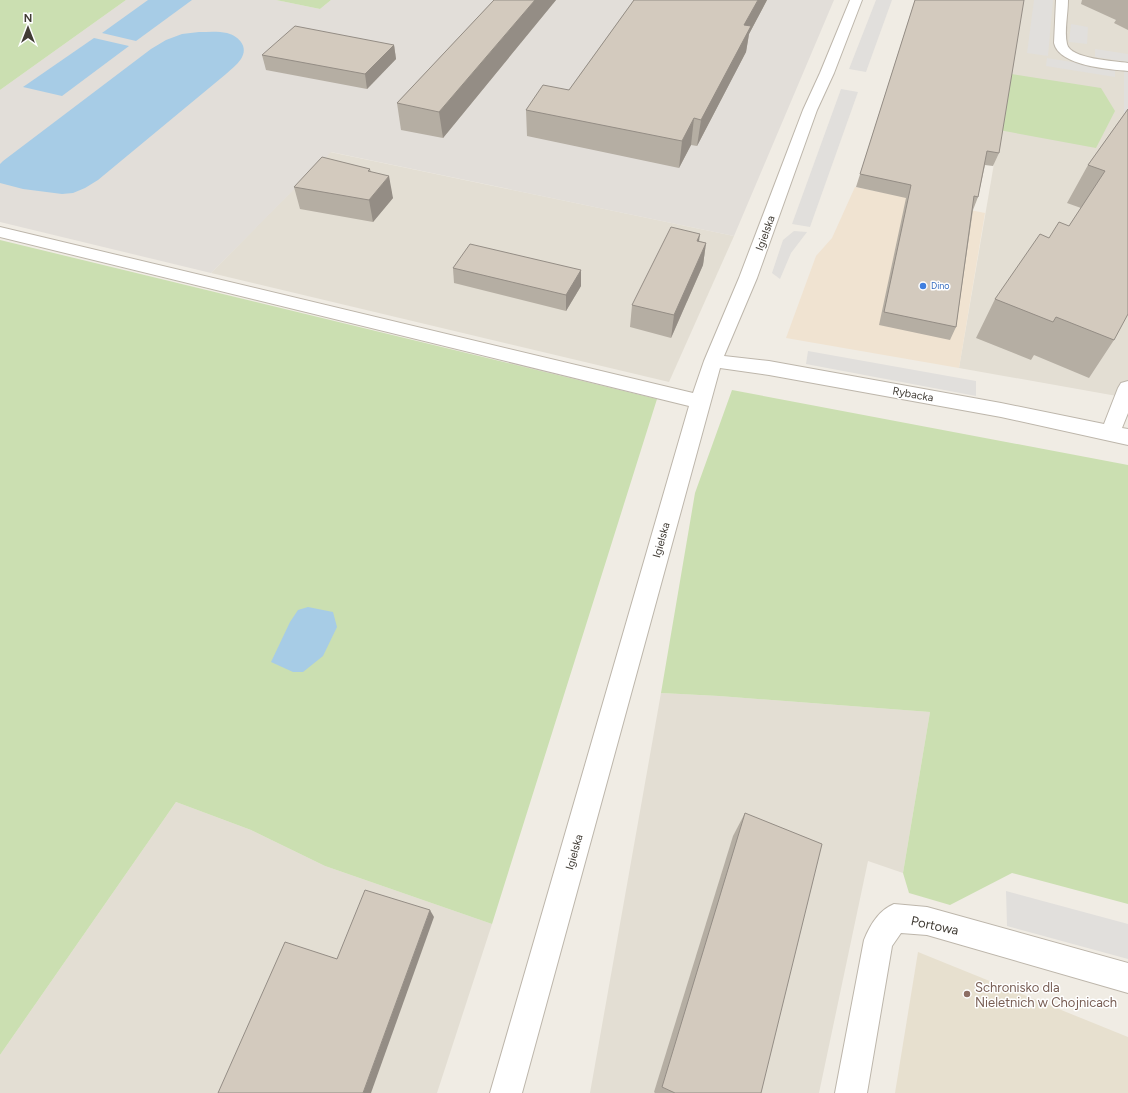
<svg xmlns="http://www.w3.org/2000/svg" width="1128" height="1093" viewBox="0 0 1128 1093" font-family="Figtree,sans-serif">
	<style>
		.residential { fill: #e3ded3 }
		.commercial { fill: #f0e3d1 }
		.industrial { fill: #e2ded9 }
		.education { fill: #e7e0cf }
		.green { fill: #cbdfb1 }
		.parking { fill: #e1dfdc }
		.water { fill: #a7cce6 }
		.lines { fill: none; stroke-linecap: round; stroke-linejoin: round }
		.minor-casing { stroke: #bdb6ab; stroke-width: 2 }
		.minor { fill: #fff; fill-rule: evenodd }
		.wall { fill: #b5aea3 }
		.shaded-wall { fill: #948d85 }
		.building { fill: #d3cabe; stroke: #948d85 }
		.shop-dot { fill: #3f7fe0; stroke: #fff; stroke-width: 1.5 }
		.education-dot { fill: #8d6e63; stroke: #fff; stroke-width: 1.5 }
		.labels { text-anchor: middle; stroke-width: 3; stroke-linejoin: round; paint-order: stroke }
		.far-shop-label { font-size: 9px; fill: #366cbe; stroke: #fff; text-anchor: start }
		.street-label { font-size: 11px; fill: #413c35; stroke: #fff }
		.near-street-label { font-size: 13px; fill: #413c35; stroke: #fff }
		.near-education-label { font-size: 13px; fill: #785e54; stroke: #fff; text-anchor: start }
	</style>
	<rect width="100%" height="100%" fill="#f0ece4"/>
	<g class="residential">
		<path d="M 1022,0 L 1128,0 L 1128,398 L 959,368 Z"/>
		<path d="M 330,152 L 734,236 L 669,382 L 211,273 Z"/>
		<path d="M 661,693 L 719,696 L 930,712 L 903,873 L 868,861 L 819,1093 L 590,1093 Z"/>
		<path d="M 176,802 L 251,830 L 325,866 L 492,924 L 437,1093 L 0,1093 L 0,1055 Z"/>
	</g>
	<path class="commercial" d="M 855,187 L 985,213 L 959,368 L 786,338 L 816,256 L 832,238 Z"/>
	<path class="industrial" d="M 126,0 L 276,0 L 320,9 L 331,0 L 834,0 L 734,236 L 331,152 L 211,273 L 0,222 L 0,90 Z"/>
	<path class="education" d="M 918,952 L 1128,1037 L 1128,1093 L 895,1093 Z"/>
	<g class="green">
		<path d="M 0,0 L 126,0 L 0,90 Z"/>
		<path d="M 276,0 L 331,0 L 320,9 Z"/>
		<path d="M 1011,74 L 1101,88 L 1115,111 L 1096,148 L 999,130 Z"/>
		<path d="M 0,240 L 657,399 L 492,924 L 325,866 L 251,830 L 176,802 L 0,1055 Z"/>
		<path d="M 732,390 L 1128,465 L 1128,904 L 1012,873 L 950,905 L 909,893 L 903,873 L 930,712 L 719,696 L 661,693 L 695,493 Z"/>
	</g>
	<g class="parking">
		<path d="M 876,0 L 892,0 L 866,72 L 849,69 Z"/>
		<path d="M 1034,0 L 1053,0 L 1048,56 L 1027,53 Z"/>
		<path d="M 1071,24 L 1088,27 L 1087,44 L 1069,42 Z"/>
		<path d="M 1095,49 L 1128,54 L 1128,62 L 1095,57 Z"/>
		<path d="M 1047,58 L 1115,69 L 1115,77 L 1046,66 Z"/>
		<rect x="1124" y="71" width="4" height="44"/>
		<path d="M 841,89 L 858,92 L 810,227 L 792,224 Z"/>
		<path d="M 794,231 L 807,232 L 791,253 L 780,279 L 772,273 L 783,240 Z"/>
		<path d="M 808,351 L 976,381 L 976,396 L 806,364 Z"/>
		<path d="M 1006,891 L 1128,924 L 1128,959 L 1007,926 Z"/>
	</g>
	<g class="water">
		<path d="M 148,0 L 192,0 L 136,41 L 102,33 Z"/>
		<path d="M 199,32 C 208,32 218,31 227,33 C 239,36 249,47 241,59 C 237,65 231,69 226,74 L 98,180 L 85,188 L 73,193 L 62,194 L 23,189 L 0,183 L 0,164 L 3,161 L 151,49 L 166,40 L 182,34 Z"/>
		<path d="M 94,38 L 129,46 L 62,96 L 23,87 Z"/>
		<path d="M 308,607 L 333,612 L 337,627 L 323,656 L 303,672 L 293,672 L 271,662 L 290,622 L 298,610 Z"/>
	</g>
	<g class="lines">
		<g class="minor-casing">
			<g id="minor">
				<path d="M 850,0 L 862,0 L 834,73 L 817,110 L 757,278 L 724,356 L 769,361 L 1001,403 L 1104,424 L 1118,388 L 1121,383 L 1128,381 L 1128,413 L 1122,428 L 1128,429 L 1128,445 L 1001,417 L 769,375 L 720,368 L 522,1093 L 490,1093 L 689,406 L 0,237 L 0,227 L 693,393 L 704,361 L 739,278 L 803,110 L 820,73 Z"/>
				<path d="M 1056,0 L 1068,0 C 1068,14 1064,31 1067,44 C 1070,59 1115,61 1128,63 L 1128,71 C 1109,69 1059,66 1054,43 Z"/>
				<path d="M 894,904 L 927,907 L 1128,963 L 1128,993 L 927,935 L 901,933 L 892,946 L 867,1093 L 835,1093 L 864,940 C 870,925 879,910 894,904 Z"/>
			</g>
		</g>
		<use href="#minor" class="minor"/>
	</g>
	<g class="wall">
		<path d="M 494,0 L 556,0 L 443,138 L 401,130 L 397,103 Z"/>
		<path d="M 634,0 L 767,0 L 749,34 L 746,52 L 697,146 L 691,145 L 679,168 L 527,136 L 526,110 L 569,90 Z"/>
		<path d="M 915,0 L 999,153 L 993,166 L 985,165 L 978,197 L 973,210 L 956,327 L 950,340 L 879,325 L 906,198 L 856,187 Z"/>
		<path d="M 1082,0 L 1128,0 L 1128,30 L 1114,23 L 1116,20 L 1081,4 Z"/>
		<path d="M 394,45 L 396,59 L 367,89 L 266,70 L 262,55 Z"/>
		<path d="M 1128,109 L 1114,340 L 1089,378 L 1034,355 L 1031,360 L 976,338 L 995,299 L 1049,238 L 1069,226 L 1081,208 L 1067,203 L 1088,165 Z"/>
		<path d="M 370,169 L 371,172 L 393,198 L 373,222 L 300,209 L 294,187 Z"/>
		<path d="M 699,241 L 706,243 L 703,265 L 671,338 L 630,327 L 632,305 Z"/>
		<path d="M 453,268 L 581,270 L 581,286 L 566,311 L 454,283 Z"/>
		<path d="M 745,813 L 761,1093 L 655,1093 L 654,1092 L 733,836 Z"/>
	</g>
	<g class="shaded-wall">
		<path d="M 535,0 L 556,0 L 443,138 L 439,112 Z"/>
		<path d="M 758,0 L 767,0 L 749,34 L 746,52 L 697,146 L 701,120 L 744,25 Z"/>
		<path d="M 394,45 L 396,59 L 367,89 L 365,74 Z"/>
		<path d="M 694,118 L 691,145 L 679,168 L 682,141 Z"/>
		<path d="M 389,176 L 393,198 L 373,222 L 369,200 Z"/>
		<path d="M 700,234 L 697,256 L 697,241 Z"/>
		<path d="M 706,243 L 703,265 L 671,338 L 674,315 Z"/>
		<path d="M 581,270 L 581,286 L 566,311 L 566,295 Z"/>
		<path d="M 430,910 L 434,917 L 371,1093 L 363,1093 Z"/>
	</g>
	<g class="building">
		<path d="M 494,0 L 535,0 L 439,112 L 397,103 Z"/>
		<path d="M 634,0 L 758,0 L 744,25 L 751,26 L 701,120 L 694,118 L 682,141 L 526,110 L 543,85 L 569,90 Z"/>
		<path d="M 915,0 L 1024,0 L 999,153 L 987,151 L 978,197 L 974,196 L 956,327 L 884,312 L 911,185 L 860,174 Z"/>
		<path d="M 295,26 L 394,45 L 365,74 L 262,55 Z"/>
		<path d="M 1128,109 L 1128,314 L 1114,340 L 1056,317 L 1053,322 L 995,299 L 1040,234 L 1049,238 L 1059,222 L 1069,226 L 1105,171 L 1088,165 Z"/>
		<path d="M 322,157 L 370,169 L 368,171 L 389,176 L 369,200 L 294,187 Z"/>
		<path d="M 671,227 L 700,234 L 697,241 L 706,243 L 674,315 L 632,305 Z"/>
		<path d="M 470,244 L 581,270 L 566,295 L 453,268 Z"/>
		<path d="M 745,813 L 822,844 L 761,1093 L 675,1093 L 662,1087 Z"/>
		<path d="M 365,890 L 430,910 L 363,1093 L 218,1093 L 285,942 L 337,959 Z"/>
	</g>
	<circle class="shop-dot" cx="923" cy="286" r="4"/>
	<circle class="education-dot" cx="967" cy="994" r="4"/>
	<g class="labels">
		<g class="far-shop-label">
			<text x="931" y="289">Dino</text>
		</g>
		<g class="street-label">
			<text transform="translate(765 233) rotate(-70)" y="4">Igielska</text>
			<text transform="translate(913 394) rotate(10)" y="4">Rybacka</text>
			<text transform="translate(661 540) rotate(-74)" y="4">Igielska</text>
			<text transform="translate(574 852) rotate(-74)" y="4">Igielska</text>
		</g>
		<g class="near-street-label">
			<text transform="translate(935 925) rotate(12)" y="5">Portowa</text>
		</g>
		<g class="near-education-label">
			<text x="975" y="992">Schronisko dla<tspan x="975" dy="15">Nieletnich w Chojnicach</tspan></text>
		</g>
	</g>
	<g transform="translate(28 28)" stroke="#ffffff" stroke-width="3" paint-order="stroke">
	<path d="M0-3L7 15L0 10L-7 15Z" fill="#413c35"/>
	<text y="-6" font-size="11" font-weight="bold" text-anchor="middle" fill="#413c35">N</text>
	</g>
</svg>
